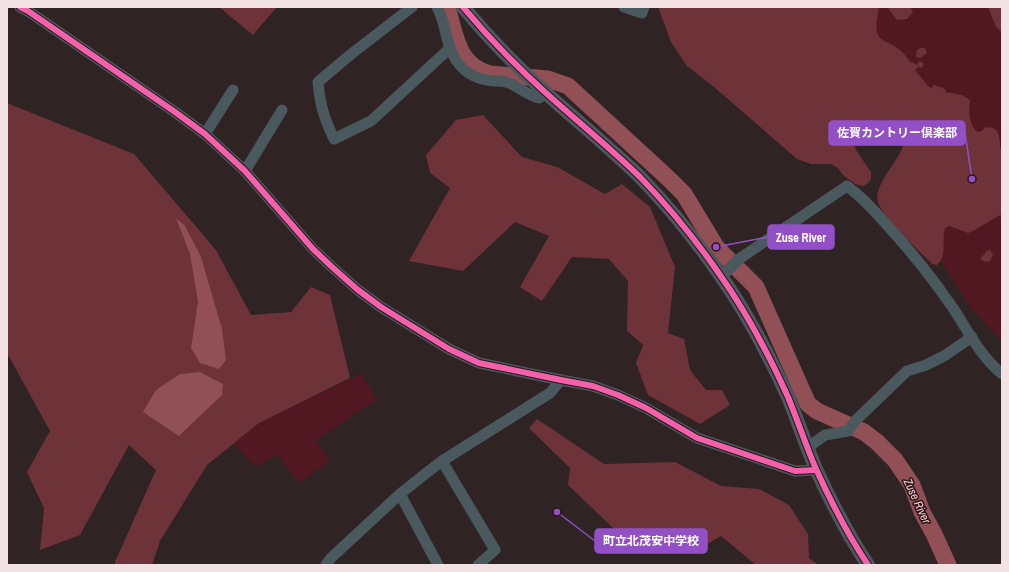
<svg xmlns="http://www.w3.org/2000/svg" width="1009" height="572" viewBox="0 0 1009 572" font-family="'Archivo Narrow','Noto Sans JP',sans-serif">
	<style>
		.green { fill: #521822 }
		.forest { fill: #6e3239 }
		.water { fill: #914f56 }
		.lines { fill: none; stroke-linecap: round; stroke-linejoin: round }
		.river { stroke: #914f56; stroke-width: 17 }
		.minor { stroke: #4a595e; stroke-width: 11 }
		.tertiary { stroke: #4a595e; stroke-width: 14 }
		.cycleway-casing { stroke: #2a1417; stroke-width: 8 }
		.cycleway { stroke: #f560ab; stroke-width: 6 }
		.labels { text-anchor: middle; stroke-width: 3; stroke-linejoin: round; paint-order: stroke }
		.water-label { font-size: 12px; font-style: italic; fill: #f9cdcf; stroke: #2a1417 }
		.leader { fill: none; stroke: #9350c6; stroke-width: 1.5 }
		.callout-dot { fill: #9350c6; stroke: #2a1417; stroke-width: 1.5 }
		.callout { fill: #9350c6; stroke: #9350c6; stroke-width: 1.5 }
		.callout-label { font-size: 12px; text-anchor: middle; font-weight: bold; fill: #fff }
	</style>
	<rect width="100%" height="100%" fill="#2f2324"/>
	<g class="green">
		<path d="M 816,7 L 1002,7 L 1002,341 L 972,309 L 923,234 L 949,155 Z"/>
		<path d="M 361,374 L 377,399 L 316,440 L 330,461 L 299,483 L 277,454 L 256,467 L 234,444 L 259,423 Z"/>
	</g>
	<g class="forest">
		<path d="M 219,7 L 277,7 L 253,35 Z"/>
		<path d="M 658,7 L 879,7 C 878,15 875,24 877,32 C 879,41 889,42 896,47 C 902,51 907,57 911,63 L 912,62 L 917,65 L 919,61 L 922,62 L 924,64 L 922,68 L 918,67 L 915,70 L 928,86 L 932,88 L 934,84 L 938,87 L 941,87 L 946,90 L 945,92 L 962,95 L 970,100 C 969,110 968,126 978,132 L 982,131 L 985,127 C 987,128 990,127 992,128 C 1000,130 1000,141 1000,147 L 1002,150 L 1002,214 L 973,231 L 968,233 L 950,226 L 945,228 C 941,241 948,255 937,265 L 932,264 C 919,250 882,218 878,202 C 872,183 906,156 904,138 C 902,130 893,120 885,120 C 881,120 865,127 862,129 C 857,132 855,137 853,141 L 856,150 L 871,172 L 871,179 L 868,183 L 863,186 L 855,184 L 843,175 L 838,168 L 831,164 L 811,164 L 797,159 L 714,87 L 687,66 L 671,42 Z"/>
		<path d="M 887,7 L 910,7 L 913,12 L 907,19 L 897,20 Z"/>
		<path d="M 988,7 L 1002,7 L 1002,32 L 996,27 Z"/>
		<path d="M 920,48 L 925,48 L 927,53 L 922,57 L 918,58 L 916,56 L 917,50 Z"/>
		<path d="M 7,103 L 134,154 L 216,250 L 251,315 L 291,312 L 311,287 L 330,295 L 350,378 L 259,423 L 207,465 L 160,541 L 152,565 L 115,565 L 115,562 L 156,470 L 129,445 L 80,535 L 40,550 L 44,508 L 27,472 L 50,431 L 7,353 Z"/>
		<path d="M 483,115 L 522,157 L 557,167 L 605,194 L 622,184 L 650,207 L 675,267 L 668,333 L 684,339 L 690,370 L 706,390 L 722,390 L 730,405 L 700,424 L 648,395 L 636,363 L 643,345 L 627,331 L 628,281 L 609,259 L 572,257 L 542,301 L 520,287 L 549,236 L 515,222 L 463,271 L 409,261 L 450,188 L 430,173 L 426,155 L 456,120 Z"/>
		<path d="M 990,250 L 993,254 L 990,261 L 986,262 L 981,260 L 982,256 L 985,254 L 986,251 Z"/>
		<path d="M 537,419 L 604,464 L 675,462 L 721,486 L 759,489 L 789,505 L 808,534 L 809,558 L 818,565 L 756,565 L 721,536 L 701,548 L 652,544 L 613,528 L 568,485 L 570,468 L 529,428 Z"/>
	</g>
	<g class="water">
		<path d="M 176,218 L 185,226 L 201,257 L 222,329 L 226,360 L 219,369 L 200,363 L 191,348 L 198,302 L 190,254 Z"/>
		<path d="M 200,372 L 223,384 L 222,395 L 179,436 L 143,412 L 156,390 L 180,374 Z"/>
	</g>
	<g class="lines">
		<path class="river" d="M 447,7 C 456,36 457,65 490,74 L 548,79 L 568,86 L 669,179 L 684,194 L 716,247 L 756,287 L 808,404 L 817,411 L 864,432 L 877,442 L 895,460 L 912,485 L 922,512 L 934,534 L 948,565"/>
		<g class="minor">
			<path d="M 20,7 L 28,11 L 175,112 L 205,134 L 245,171 L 313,249 L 332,267 L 358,290 L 381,307 L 449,349 L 479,363 L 561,380 L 593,386 L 618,395 L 646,408 L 697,438 L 712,443 L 795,471 L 816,470"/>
			<path d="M 412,7 L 350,55 L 318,82 C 320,105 324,118 334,139 L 371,121 L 450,48"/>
			<path d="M 437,7 C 444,19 445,34 450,48 C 456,65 469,77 487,80 C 494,82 502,80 509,83 C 519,87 527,95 539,98 L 546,93"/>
			<path d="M 624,7 L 642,13 L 644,7"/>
			<path d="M 205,134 L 233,90"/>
			<path d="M 245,171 L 282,110"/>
			<path d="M 721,277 L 739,259 L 847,186 C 862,197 874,210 886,224 C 911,251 933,279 953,308 C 968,331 981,357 1002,374"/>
			<path d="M 807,448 L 825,435 L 848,431 L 856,420 L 907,371 L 926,365 L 944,356 L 972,337"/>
			<path d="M 442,461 L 495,550 L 478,565"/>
			<path d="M 400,494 L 438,565"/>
			<path d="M 326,565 L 331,558 L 400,494 L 425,474 L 442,461 L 550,393 L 561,380"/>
		</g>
		<path class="tertiary" d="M 463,7 C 488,37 516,66 546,93 C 577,121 610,148 640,177 C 669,207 696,240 720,275 C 747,313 769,355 788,397 C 798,421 806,446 816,469 C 831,502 848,535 868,565"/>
		<g class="cycleway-casing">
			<g id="cycleway">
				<path d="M 20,7 L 28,11 L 175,112 L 205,134 L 245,171 L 313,249 L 332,267 L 358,290 L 381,307 L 449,349 L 479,363 L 561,380 L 593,386 L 618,395 L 646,408 L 697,438 L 712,443 L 795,471 L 816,470"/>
				<path d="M 463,7 C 488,37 516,66 546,93 C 577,121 610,148 640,177 C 669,207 696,240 720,275 C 747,313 769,355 788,397 C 798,421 806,446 816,469 C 831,502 848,535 868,565"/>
			</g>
		</g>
		<use href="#cycleway" class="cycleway"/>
	</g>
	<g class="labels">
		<g class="water-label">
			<text transform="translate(917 501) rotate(65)" y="4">Zuse River</text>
		</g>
	</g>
	<path class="leader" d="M972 179L965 133M716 247L768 237M557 512L595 541"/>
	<g class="callout-dot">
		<circle cx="972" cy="179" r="4"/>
		<circle cx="716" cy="247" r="4"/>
		<circle cx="557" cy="512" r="4"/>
	</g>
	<g class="callout">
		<rect x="829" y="121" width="136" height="24" rx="4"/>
		<rect x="768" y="225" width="66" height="24" rx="4"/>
		<rect x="595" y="529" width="112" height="24" rx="4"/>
	</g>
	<g class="callout-label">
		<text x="897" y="137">佐賀カントリー倶楽部</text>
		<text x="801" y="242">Zuse River</text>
		<text x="651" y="545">町立北茂安中学校</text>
	</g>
	<rect width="1009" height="572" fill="none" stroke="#f2e2e3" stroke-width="16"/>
</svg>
